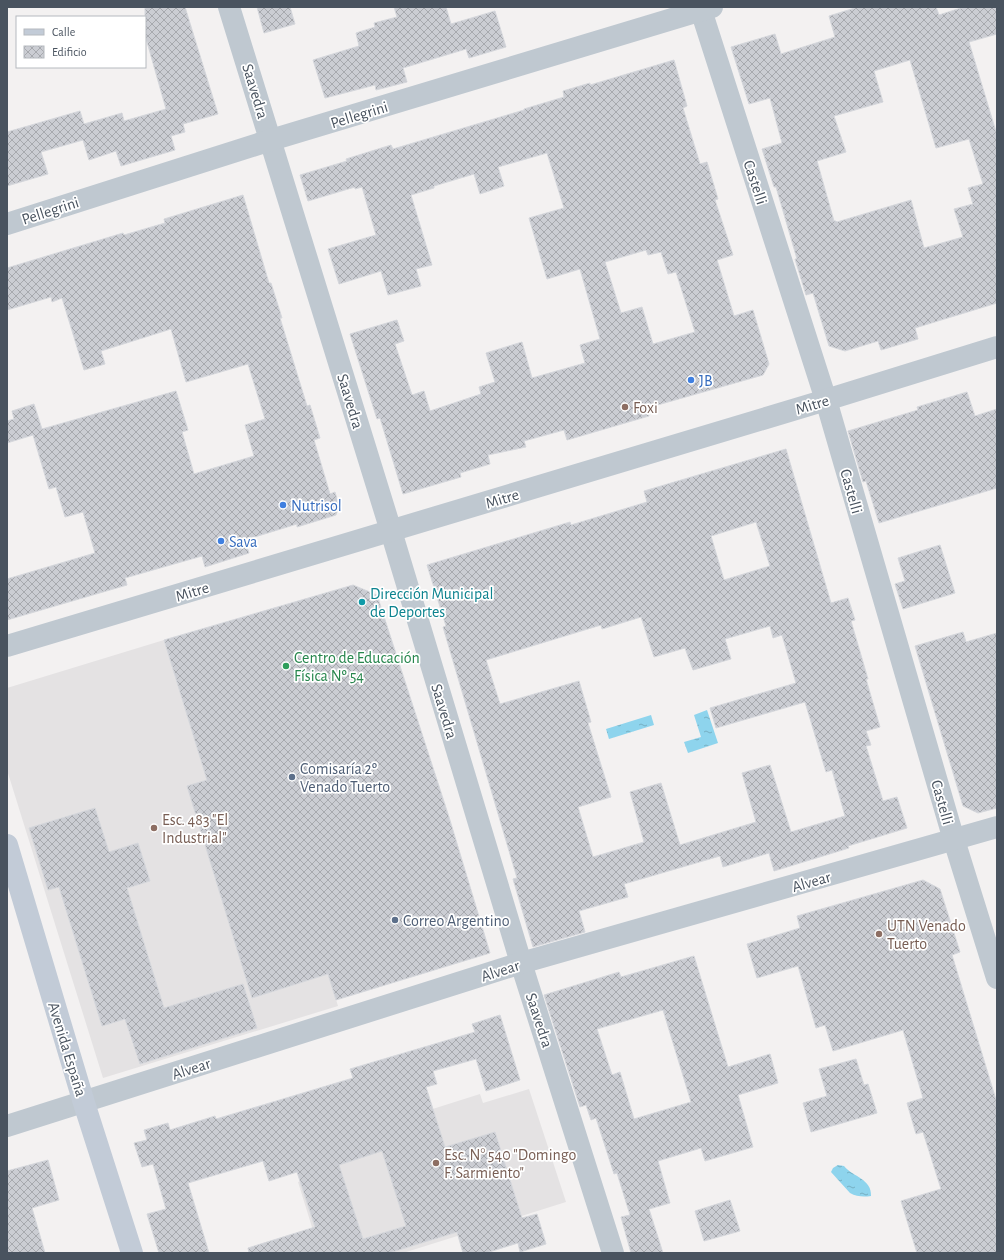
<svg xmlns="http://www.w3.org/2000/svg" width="1004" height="1260" viewBox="0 0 1004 1260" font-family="'Alegreya Sans',sans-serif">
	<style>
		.education { fill: #e4e2e3 }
		.water { fill: url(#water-ripples) }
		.building { fill: url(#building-cross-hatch); stroke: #d5d7dc; fill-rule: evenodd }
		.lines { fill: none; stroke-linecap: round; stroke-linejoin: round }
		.minor { stroke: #bfc8d0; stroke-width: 22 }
		.tertiary { stroke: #bfc8d0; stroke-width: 22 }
		.secondary { stroke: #c2cbd7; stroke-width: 22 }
		.shop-dot { fill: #3f7fe0; stroke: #fff; stroke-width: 1.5 }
		.education-dot { fill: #8d6e63; stroke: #fff; stroke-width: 1.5 }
		.culture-dot { fill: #0f9aa8; stroke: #fff; stroke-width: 1.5 }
		.leisure-dot { fill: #2e9e5b; stroke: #fff; stroke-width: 1.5 }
		.service-dot { fill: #5c6f8a; stroke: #fff; stroke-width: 1.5 }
		.labels { text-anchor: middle; stroke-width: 3.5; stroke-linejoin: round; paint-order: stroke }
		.street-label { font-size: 16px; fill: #49535f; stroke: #fff }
		.shop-label { font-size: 16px; fill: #366cbe; stroke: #fff; text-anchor: start }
		.education-label { font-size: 16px; fill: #785e54; stroke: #fff; text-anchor: start }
		.culture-label { font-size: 16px; fill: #0d838f; stroke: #fff; text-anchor: start }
		.leisure-label { font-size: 16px; fill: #27864d; stroke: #fff; text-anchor: start }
		.service-label { font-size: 16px; fill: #4e5e75; stroke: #fff; text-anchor: start }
	</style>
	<defs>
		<pattern id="water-ripples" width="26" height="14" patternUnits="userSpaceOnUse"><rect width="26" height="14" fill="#8ed4ed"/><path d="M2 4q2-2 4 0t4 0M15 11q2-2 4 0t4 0" fill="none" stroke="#76afc3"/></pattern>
		<pattern id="building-cross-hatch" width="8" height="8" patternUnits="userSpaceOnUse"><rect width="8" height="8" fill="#cbcdd3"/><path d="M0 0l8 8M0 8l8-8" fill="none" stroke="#a7a9ae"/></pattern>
	</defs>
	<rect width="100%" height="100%" fill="#f3f1f1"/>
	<g class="education">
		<path d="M 164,640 L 200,755 L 255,739 L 338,1006 L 103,1078 L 7,770 L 7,688 Z"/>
		<path d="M 529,1089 L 566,1202 L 403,1253 L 320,1253 L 298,1182 L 322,1174 L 420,1113 L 480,1094 L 483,1103 Z"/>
	</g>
	<g class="water">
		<path d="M 707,710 L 718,743 L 688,753 L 684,742 L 701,737 L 694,715 Z"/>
		<path d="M 651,715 L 654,725 L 609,739 L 606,729 Z"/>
		<path d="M 838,1165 L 844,1166 C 853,1177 872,1179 871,1196 C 864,1197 857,1197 850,1193 L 831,1172 L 833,1168 Z"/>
	</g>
	<g class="building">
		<path d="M 145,7 L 185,7 L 218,114 L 183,124 L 185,132 L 171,136 L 175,150 L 121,166 L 116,151 L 89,160 L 83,140 L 41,152 L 48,174 L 7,186 L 7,132 L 80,111 L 84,124 L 122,113 L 124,121 L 166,109 L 145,35 Z"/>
		<path d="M 257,7 L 290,7 L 295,24 L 264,33 Z"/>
		<path d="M 394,7 L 446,7 L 451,24 L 495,11 L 506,47 L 469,58 L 466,49 L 403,68 L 407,82 L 376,90 L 375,85 L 325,98 L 313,60 L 359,46 L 356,33 L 375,27 L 374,23 L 397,17 Z"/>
		<path d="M 858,7 L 936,7 L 939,15 L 964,7 L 997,7 L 997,34 L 969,42 L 997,135 L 997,303 L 915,328 L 918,339 L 881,350 L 878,341 L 845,351 L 829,346 L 813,293 L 806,295 L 795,259 L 797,259 L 776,187 L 774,187 L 762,149 L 782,143 L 770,98 L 749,104 L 731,47 L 775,34 L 781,54 L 835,37 L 829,16 ZM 910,60 L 936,148 L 969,139 L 983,184 L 968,188 L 973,204 L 954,209 L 963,237 L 924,248 L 911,200 L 837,222 L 836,221 L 834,221 L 817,161 L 846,152 L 834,116 L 883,102 L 874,71 Z"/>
		<path d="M 674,60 L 687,106 L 683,108 L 700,164 L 707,162 L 718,199 L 715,200 L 733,255 L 717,260 L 734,316 L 753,310 L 769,364 L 763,375 L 647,408 L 649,416 L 567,440 L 564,430 L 524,441 L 526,447 L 488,455 L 490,464 L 460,473 L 461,477 L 403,494 L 380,418 L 377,419 L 350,334 L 397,320 L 404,341 L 395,344 L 412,395 L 424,391 L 430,411 L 481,394 L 479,387 L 495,382 L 486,353 L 522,342 L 532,378 L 585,363 L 580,345 L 600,339 L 580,269 L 547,279 L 529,218 L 564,208 L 547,153 L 498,167 L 504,186 L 480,194 L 474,174 L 434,186 L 434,188 L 411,195 L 432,265 L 416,269 L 421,286 L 388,295 L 381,271 L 339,284 L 328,249 L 376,235 L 362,187 L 355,189 L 355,187 L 308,201 L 300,175 L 347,161 L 346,159 L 391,145 L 393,149 L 524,110 L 524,109 L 564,97 L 563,91 L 590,83 L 590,85 ZM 646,250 L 648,255 L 661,252 L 668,274 L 676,272 L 695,332 L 653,344 L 642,307 L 621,313 L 605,262 Z"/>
		<path d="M 243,195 L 269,283 L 271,283 L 282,318 L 280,318 L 307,406 L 310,405 L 320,438 L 314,440 L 330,494 L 335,492 L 339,506 L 336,515 L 297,527 L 297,524 L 245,540 L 249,553 L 205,567 L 202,556 L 125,578 L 127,585 L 7,620 L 7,579 L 95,553 L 83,512 L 65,517 L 56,487 L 49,489 L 33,435 L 7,443 L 7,421 L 14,419 L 12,411 L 34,404 L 42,429 L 176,391 L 188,430 L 182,432 L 194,474 L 254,456 L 245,425 L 265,419 L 248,364 L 186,382 L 171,329 L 101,351 L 105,364 L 84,370 L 62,298 L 52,302 L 51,297 L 7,310 L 7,268 L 123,233 L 124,235 L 165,223 L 164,219 Z"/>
		<path d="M 967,392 L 975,416 L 997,409 L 997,488 L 879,523 L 866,481 L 863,482 L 848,431 L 918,410 L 917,407 Z"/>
		<path d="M 786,449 L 831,603 L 848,598 L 855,620 L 851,621 L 868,679 L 866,679 L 880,727 L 866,731 L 871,745 L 866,746 L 883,801 L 897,797 L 907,828 L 848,846 L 849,848 L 774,871 L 769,853 L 723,867 L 720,856 L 624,884 L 628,897 L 579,911 L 585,932 L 533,947 L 513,879 L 517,878 L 443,627 L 446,626 L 427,565 L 570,522 L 571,525 L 647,502 L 644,491 ZM 756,522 L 770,566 L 724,580 L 711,536 ZM 641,617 L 654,657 L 685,648 L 693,670 L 731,659 L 725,639 L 770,626 L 773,638 L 782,635 L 796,683 L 710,708 L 716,728 L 805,702 L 826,772 L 832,770 L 845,816 L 791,832 L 770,765 L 742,773 L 756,822 L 680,845 L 661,783 L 630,792 L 644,842 L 593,857 L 578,807 L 611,797 L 588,723 L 591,722 L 579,681 L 500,704 L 486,660 L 601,625 L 602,629 Z"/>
		<path d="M 940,545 L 955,593 L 903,609 L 895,584 L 905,581 L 898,558 Z"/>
		<path d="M 353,585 L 377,595 L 449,817 L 490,953 L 336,1000 L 328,974 L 252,998 L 187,786 L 207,780 L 164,640 Z"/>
		<path d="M 963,632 L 966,642 L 997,633 L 997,808 L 978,813 L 963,806 L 915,646 Z"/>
		<path d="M 95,808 L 109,852 L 138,843 L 150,881 L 127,888 L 164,1008 L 243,984 L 257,1028 L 140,1064 L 125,1019 L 102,1026 L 59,887 L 48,890 L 29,828 Z"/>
		<path d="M 923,880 L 940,889 L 960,952 L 952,955 L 997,1103 L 997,1253 L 917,1253 L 901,1201 L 941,1189 L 923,1132 L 916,1134 L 907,1103 L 923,1098 L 903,1030 L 833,1051 L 825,1025 L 816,1028 L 798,966 L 757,978 L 747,944 L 800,928 L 797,916 Z"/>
		<path d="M 694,956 L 728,1067 L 770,1054 L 778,1083 L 738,1095 L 753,1147 L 705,1161 L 701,1148 L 658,1161 L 670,1203 L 649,1209 L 663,1253 L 631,1253 L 621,1217 L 630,1215 L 617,1173 L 614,1174 L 596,1118 L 591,1120 L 586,1105 L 580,1107 L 544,995 L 619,972 L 621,977 ZM 663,1010 L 691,1102 L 634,1119 L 620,1072 L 612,1075 L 597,1029 Z"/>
		<path d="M 500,1015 L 520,1080 L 486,1091 L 476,1059 L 433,1071 L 437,1084 L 426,1087 L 445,1147 L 495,1132 L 522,1218 L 537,1214 L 546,1244 L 520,1252 L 518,1243 L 486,1253 L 463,1253 L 457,1232 L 389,1253 L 249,1253 L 248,1248 L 315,1227 L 297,1172 L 269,1181 L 263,1161 L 188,1183 L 209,1253 L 159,1253 L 147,1214 L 166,1209 L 153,1164 L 142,1167 L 134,1143 L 147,1140 L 144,1130 L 168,1123 L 170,1130 L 215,1116 L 216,1119 L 353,1078 L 350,1069 L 475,1032 L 472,1024 ZM 382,1151 L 406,1226 L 363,1239 L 339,1165 Z"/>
		<path d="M 856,1059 L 864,1085 L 868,1084 L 877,1113 L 811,1132 L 803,1103 L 827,1096 L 819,1069 Z"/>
		<path d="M 48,1160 L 59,1200 L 32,1208 L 45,1253 L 7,1253 L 7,1171 Z"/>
		<path d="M 730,1200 L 740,1231 L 704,1241 L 695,1211 Z"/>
	</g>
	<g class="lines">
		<g class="minor">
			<path d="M 229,7 L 391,531 L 521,963 L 613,1253"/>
			<path d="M 700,7 L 826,400 L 954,840 L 997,978"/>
			<path d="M 7,224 L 271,140 L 712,7"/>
			<path d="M 7,1126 L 521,963 L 997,827"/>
		</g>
		<path class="tertiary" d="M 7,646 L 826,400 L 997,347"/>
		<path class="secondary" d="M 7,845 L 84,1103 L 132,1253"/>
	</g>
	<g class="shop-dot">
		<circle cx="691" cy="380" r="4"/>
		<circle cx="283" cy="505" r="4"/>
		<circle cx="221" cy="541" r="4"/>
	</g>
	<g class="education-dot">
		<circle cx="625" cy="407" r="4"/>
		<circle cx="154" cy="828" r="4"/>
		<circle cx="879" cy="934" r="4"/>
		<circle cx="436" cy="1163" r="4"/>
	</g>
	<circle class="culture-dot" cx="362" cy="602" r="4"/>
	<circle class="leisure-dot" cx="286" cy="666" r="4"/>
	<g class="service-dot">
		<circle cx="292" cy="777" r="4"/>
		<circle cx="395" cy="920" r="4"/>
	</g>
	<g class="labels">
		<g class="street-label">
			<text transform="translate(256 91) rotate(73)" y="6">Saavedra</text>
			<text transform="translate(359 114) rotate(-17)" y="6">Pellegrini</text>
			<text transform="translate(756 182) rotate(72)" y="6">Castelli</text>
			<text transform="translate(50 210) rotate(-18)" y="6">Pellegrini</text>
			<text transform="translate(351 401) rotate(73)" y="6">Saavedra</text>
			<text transform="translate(812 404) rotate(-17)" y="6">Mitre</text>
			<text transform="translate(852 491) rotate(74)" y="6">Castelli</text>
			<text transform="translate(502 498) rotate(-17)" y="6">Mitre</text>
			<text transform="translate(192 591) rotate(-17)" y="6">Mitre</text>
			<text transform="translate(445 711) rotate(73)" y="6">Saavedra</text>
			<text transform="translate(943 802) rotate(74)" y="6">Castelli</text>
			<text transform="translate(811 881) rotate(-16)" y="6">Alvear</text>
			<text transform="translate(500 970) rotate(-18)" y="6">Alvear</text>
			<text transform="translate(540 1020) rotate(72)" y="6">Saavedra</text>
			<text transform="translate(68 1049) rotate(73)" y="6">Avenida España</text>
			<text transform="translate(191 1068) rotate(-18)" y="6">Alvear</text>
		</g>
		<g class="shop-label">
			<text x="699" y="386">JB</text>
			<text x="291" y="511">Nutrisol</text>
			<text x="229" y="547">Sava</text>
		</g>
		<g class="education-label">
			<text x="633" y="413">Foxi</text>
			<text x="162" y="825">Esc. 483 "El<tspan x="162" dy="18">Industrial"</tspan></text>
			<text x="887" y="931">UTN Venado<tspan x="887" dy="18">Tuerto</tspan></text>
			<text x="444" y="1160">Esc. N° 540 "Domingo<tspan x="444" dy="18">F. Sarmiento"</tspan></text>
		</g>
		<g class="culture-label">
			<text x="370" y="599">Dirección Municipal<tspan x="370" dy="18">de Deportes</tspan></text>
		</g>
		<g class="leisure-label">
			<text x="294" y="663">Centro de Educación<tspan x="294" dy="18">Física Nº 54</tspan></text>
		</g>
		<g class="service-label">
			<text x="300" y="774">Comisaría 2º<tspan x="300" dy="18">Venado Tuerto</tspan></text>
			<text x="403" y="926">Correo Argentino</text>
		</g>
	</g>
	<rect width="1004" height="1260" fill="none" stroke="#49535f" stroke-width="16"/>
	<rect x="16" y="16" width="130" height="52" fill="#ffffff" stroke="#b6babf"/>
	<rect x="24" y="29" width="20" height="6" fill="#c2cbd7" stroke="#b6babf"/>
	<text x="52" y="36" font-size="12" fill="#49535f">Calle</text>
	<rect x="24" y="46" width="20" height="12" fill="url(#building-cross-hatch)" stroke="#b6babf"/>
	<text x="52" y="56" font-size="12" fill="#49535f">Edificio</text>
</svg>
